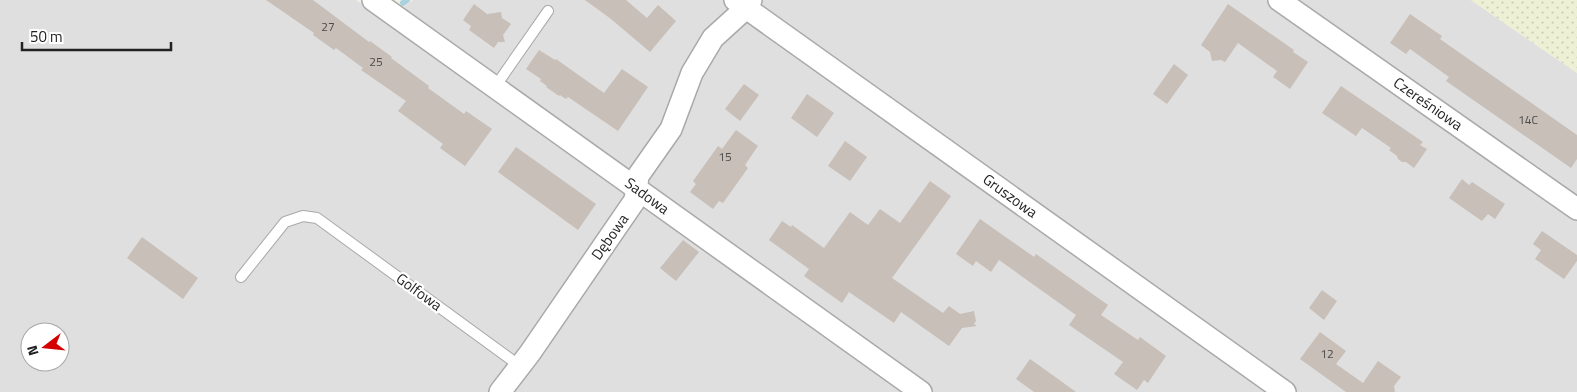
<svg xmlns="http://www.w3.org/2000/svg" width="1577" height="392" viewBox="0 0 1577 392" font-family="'Titillium Web',sans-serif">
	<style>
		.residential { fill: #e0dfdf; fill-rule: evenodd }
		.farmland { fill: url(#farmland-dots) }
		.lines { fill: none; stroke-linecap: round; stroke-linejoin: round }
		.stream { stroke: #aad3df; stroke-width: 6 }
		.building { fill: #c7bfb8 }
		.lane-casing { stroke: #a9a9a9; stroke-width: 12 }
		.street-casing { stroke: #a9a9a9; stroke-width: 24 }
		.lane { stroke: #fff; stroke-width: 10 }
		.street { stroke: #fff; stroke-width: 21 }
		.labels { text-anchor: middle; stroke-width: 4.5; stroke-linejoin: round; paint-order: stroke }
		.number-label { font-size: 12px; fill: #4b4948 }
		.street-label { font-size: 15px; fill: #222; stroke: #fff }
	</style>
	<defs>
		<pattern id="farmland-dots" width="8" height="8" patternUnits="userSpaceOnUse" patternTransform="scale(1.25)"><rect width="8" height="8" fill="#eef0d5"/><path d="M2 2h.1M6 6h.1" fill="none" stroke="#ccceb7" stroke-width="1.8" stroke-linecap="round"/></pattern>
	</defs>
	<rect width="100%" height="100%" fill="#f2efe9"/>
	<path class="residential" d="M 0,0 L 356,0 L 386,21 L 413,0 L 1471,0 L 1577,73 L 1577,392 L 0,392 ZM 30,332 L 60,332 L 60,362 L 30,362 Z"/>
	<path class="farmland" d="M 1471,0 L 1577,0 L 1577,73 Z"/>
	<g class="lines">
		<path class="stream" d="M 403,3 L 407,0"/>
	</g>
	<g class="building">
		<path d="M 266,0 L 313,0 L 369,42 L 370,41 L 392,57 L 391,58 L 429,86 L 428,88 L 464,114 L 466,111 L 492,129 L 465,166 L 440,148 L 443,144 L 398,111 L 406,101 L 361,70 L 363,68 L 336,48 L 334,50 L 313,35 L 314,33 Z"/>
		<path d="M 585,0 L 626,0 L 647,18 L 658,5 L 676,21 L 650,52 L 611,19 Z"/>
		<path d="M 474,4 L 487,14 L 501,12 L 502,18 L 511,24 L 503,35 L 505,42 L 498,42 L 494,48 L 469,30 L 471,26 L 463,20 Z"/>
		<path d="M 1228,4 L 1294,50 L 1293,52 L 1308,62 L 1290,89 L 1273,77 L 1277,71 L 1238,43 L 1225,62 L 1221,60 L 1212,61 L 1210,52 L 1201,45 Z"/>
		<path d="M 1410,14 L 1442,36 L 1440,39 L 1577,135 L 1577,159 L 1571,168 L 1446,81 L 1449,77 L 1410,49 L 1406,54 L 1390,43 Z"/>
		<path d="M 539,50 L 555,60 L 556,59 L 604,93 L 622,69 L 648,87 L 618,131 L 568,97 L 566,99 L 560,95 L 559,96 L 546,87 L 547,86 L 540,81 L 541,79 L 526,69 Z"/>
		<path d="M 1174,64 L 1188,75 L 1167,104 L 1153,94 Z"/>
		<path d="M 744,84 L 759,95 L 740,121 L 725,109 Z"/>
		<path d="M 1341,86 L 1423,142 L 1420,145 L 1427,149 L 1414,168 L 1406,162 L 1402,162 L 1398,159 L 1397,156 L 1389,150 L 1391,148 L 1362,128 L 1356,136 L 1322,113 Z"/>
		<path d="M 807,94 L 834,113 L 817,137 L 791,118 Z"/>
		<path d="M 736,130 L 758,146 L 745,165 L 748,168 L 723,203 L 719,201 L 713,209 L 690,192 L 696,184 L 693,181 L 718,146 L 722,149 Z"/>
		<path d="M 845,141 L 867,157 L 850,181 L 828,166 Z"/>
		<path d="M 516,147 L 596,204 L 578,230 L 498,172 Z"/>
		<path d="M 1462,179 L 1469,185 L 1472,182 L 1505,204 L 1495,219 L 1488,214 L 1482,221 L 1449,198 Z"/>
		<path d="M 930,181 L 951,196 L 892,278 L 943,313 L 949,306 L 960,314 L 974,311 L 976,321 L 974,324 L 977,326 L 962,328 L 949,346 L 901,312 L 894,323 L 849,292 L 842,303 L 804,276 L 809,269 L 769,240 L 782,221 L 791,227 L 792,225 L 824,248 L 850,212 L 868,225 L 880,209 L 900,223 Z"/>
		<path d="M 980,219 L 1034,257 L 1036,254 L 1108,305 L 1101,315 L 1138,340 L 1140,337 L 1166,356 L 1148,383 L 1144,380 L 1137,390 L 1114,374 L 1123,362 L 1069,325 L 1076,315 L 999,260 L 991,272 L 976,261 L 973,266 L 956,254 Z"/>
		<path d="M 1542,231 L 1577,255 L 1577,261 L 1564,279 L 1535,259 L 1541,250 L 1533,244 Z"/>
		<path d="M 142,237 L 198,278 L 183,299 L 127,258 Z"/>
		<path d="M 683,240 L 699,252 L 676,281 L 660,268 Z"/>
		<path d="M 1322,290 L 1337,301 L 1324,320 L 1309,308 Z"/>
		<path d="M 1320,332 L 1346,351 L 1336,364 L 1363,383 L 1378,361 L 1401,377 L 1394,386 L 1395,392 L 1346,392 L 1300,359 Z"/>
		<path d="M 1030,359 L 1040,366 L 1076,392 L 1034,392 L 1016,379 Z"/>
	</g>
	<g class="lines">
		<g class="lane-casing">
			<g id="lane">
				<path d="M 495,87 L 548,11"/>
				<path d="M 241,277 L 285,222 L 303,216 L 317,218 L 520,366"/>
			</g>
		</g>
		<g class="street-casing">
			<g id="street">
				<path d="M 373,0 L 921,392"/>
				<path d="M 735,0 L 1285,392"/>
				<path d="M 1279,0 L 1577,209"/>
				<path d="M 500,392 L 530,353 L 635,200 L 638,176 L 671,129 L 692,73 L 713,38 L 746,8 L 751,0"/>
			</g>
		</g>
		<use href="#lane" class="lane"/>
		<use href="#street" class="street"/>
	</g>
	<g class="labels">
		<g class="number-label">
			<text x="328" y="31">27</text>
			<text x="376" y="66">25</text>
			<text x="1528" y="124">14C</text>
			<text x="725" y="161">15</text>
			<text x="1327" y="358">12</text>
		</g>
		<g class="street-label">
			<text transform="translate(1428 104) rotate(35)" y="5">Czereśniowa</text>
			<text transform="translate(647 196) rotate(36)" y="5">Sadowa</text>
			<text transform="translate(1010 196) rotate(36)" y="5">Gruszowa</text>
			<text transform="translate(610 237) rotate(-55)" y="5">Dębowa</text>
			<text transform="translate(419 292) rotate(36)" y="5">Golfowa</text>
		</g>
	</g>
	<g transform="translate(45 347) rotate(254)"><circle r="24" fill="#ffffff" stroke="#a7a7a7"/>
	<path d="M0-4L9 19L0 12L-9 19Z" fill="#d40000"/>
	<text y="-8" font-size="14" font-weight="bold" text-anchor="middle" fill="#222222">N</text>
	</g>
	<path d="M22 42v8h149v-8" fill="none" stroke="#222222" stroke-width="2.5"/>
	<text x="30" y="42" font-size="15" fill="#222222" stroke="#ffffff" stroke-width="4" paint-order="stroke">50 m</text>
</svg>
